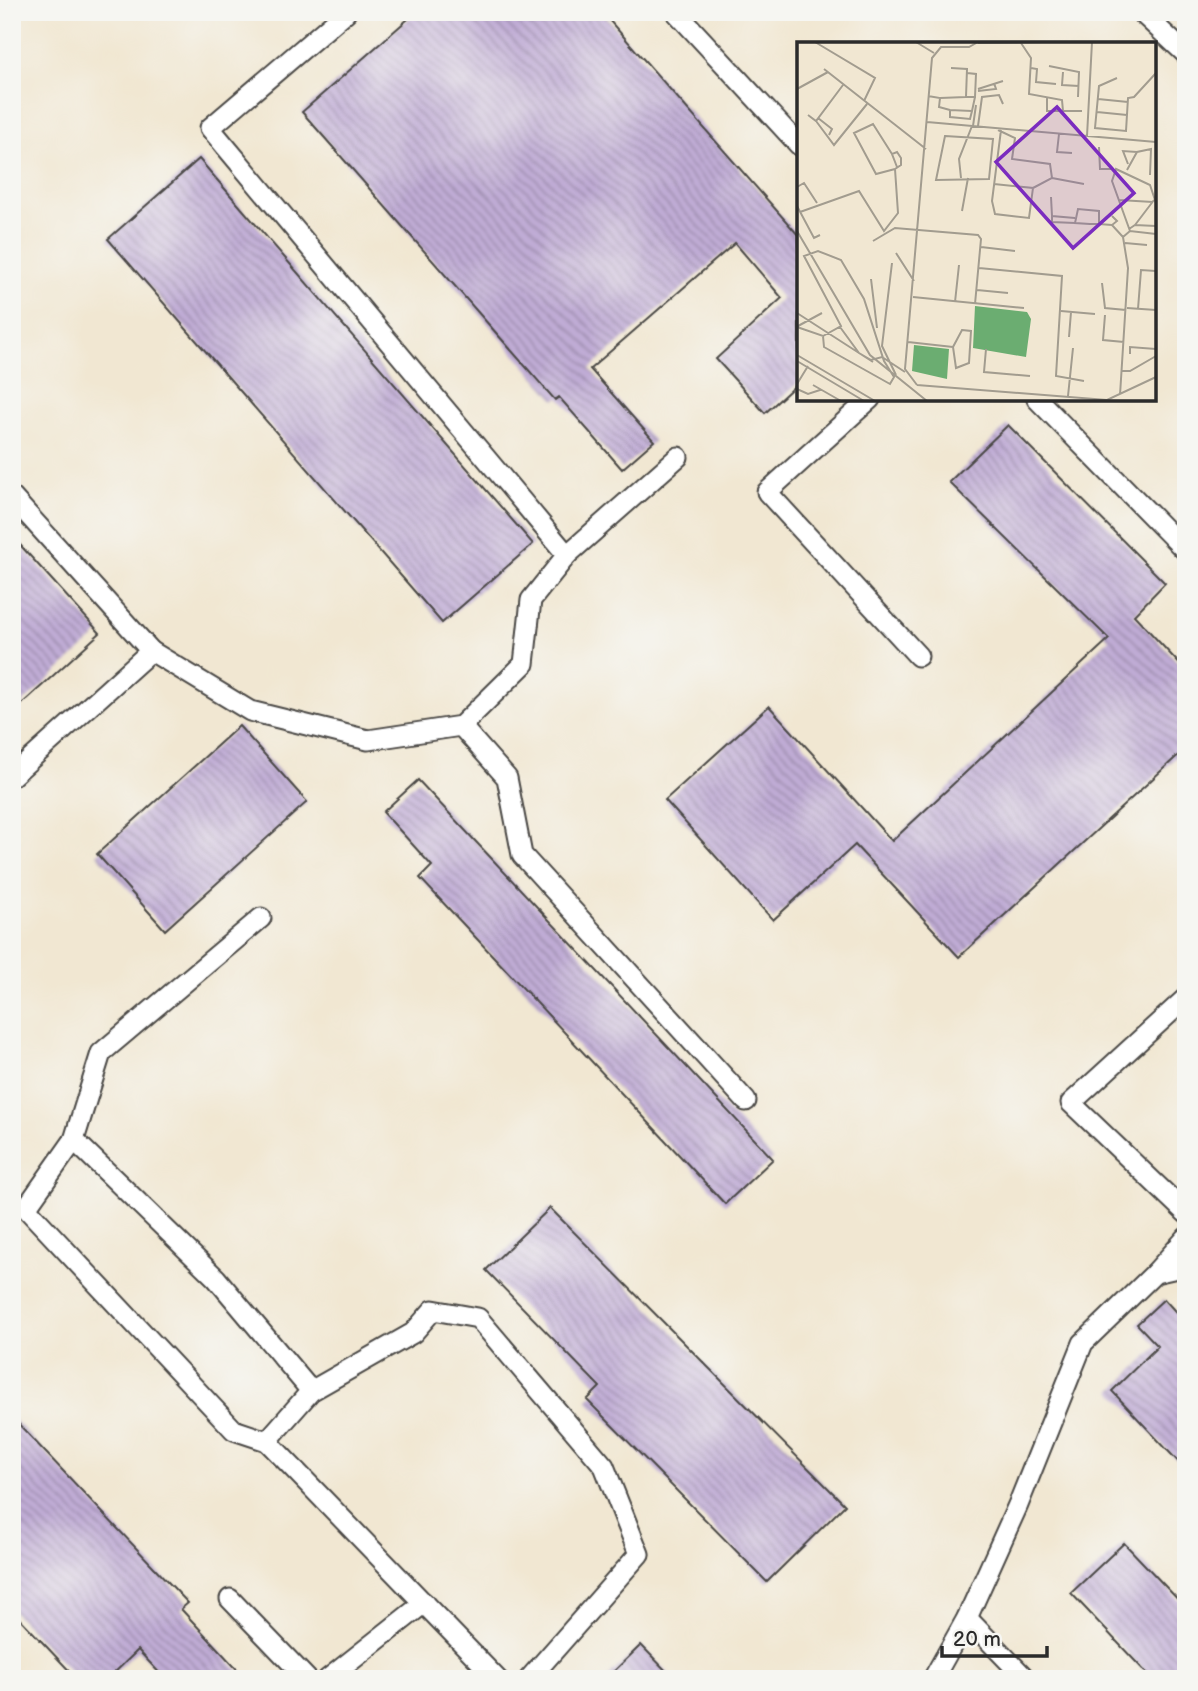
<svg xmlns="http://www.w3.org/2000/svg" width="1198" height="1691" viewBox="0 0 1198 1691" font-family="'Balsamiq Sans',sans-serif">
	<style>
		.building { fill: url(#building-back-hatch) }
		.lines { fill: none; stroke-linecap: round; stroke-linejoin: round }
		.lane-casing { stroke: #494744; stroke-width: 23 }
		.lane { stroke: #fff; stroke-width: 19 }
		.inset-road { fill: none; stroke: #a29c8f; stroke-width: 2 }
		.view { fill: #7b2cbf; fill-opacity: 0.15; stroke: #7b2cbf; stroke-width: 3.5 }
		.inset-edge { fill: none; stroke: #2b2b2b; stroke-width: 3.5 }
	</style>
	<defs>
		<pattern id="building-back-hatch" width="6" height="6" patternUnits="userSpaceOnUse" patternTransform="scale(1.75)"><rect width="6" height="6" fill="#c0acd5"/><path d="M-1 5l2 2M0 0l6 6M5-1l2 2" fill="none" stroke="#9c8cad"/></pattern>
	</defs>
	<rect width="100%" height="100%" fill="#f6f6f2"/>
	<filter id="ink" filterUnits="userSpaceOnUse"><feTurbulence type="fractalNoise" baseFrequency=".0143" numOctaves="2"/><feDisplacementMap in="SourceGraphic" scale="14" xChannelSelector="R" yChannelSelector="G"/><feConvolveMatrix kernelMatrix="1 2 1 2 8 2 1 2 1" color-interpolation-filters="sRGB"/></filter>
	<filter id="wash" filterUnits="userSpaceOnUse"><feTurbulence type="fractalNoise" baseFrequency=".00686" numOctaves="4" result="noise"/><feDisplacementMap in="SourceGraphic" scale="28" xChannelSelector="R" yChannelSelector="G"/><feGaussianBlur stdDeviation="1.57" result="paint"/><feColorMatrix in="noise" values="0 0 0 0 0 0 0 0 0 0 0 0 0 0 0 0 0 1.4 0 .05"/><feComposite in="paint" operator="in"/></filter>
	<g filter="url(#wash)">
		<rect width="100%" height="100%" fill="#f1e7d2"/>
		<g id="blocks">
			<g class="building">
				<path d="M 416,12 L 602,12 L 799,236 L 799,382 L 765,413 L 716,359 L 782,298 L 735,243 L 590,369 L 654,441 L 622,469 L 559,397 L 555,400 L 302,112 Z"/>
				<path d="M 199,159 L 533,544 L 442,623 L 108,239 Z"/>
				<path d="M 1008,425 L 1165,583 L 1134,615 L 1186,671 L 1186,748 L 959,957 L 855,845 L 773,920 L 665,800 L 769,706 L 892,841 L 1109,639 L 949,482 Z"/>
				<path d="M 12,536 L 100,633 L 12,713 Z"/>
				<path d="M 239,726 L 307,802 L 165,930 L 97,854 Z"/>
				<path d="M 418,780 L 773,1159 L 725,1204 L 420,878 L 432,866 L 383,812 Z"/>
				<path d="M 550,1208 L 845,1505 L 767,1582 L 587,1400 L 600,1387 L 486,1270 Z"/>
				<path d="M 1164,1299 L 1184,1321 L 1186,1319 L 1186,1470 L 1112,1391 L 1158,1346 L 1137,1324 Z"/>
				<path d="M 12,1417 L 188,1603 L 181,1609 L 246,1679 L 165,1679 L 138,1650 L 108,1679 L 77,1679 L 12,1610 Z"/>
				<path d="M 1124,1543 L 1186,1608 L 1186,1679 L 1152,1679 L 1071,1593 Z"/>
				<path d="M 641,1645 L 674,1679 L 606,1679 Z"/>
			</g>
		</g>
	</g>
	<g filter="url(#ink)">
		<use href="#blocks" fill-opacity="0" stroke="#494744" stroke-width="2"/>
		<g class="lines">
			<g class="lane-casing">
				<g id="lane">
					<path d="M 676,12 L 799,145"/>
					<path d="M 1141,12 L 1186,54"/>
					<path d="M 870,399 L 767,492 L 918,656"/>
					<path d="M 1037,399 L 1186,551"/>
					<path d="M 12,497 L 151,651 L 12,776"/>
					<path d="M 567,555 L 678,457"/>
					<path d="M 151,651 L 250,711 L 368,740 L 461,726 L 524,664 L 531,600 L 567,555 L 210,128 L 346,12"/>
					<path d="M 461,726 L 507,778 L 522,855 L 746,1101"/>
					<path d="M 261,918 L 101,1053 L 74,1140 L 216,1278 L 311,1391"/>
					<path d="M 1186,998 L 1071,1103 L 1186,1213"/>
					<path d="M 74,1140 L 26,1208 L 234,1430 L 267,1441"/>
					<path d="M 1155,1273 L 1186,1238"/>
					<path d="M 230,1599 L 307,1679"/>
					<path d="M 967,1618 L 1026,1679"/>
					<path d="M 328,1679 L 424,1603"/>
					<path d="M 497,1679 L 267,1441 L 311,1391 L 413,1333 L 433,1310 L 478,1318 L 604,1466 L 639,1554 L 529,1679"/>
					<path d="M 933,1679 L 967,1618 L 1018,1505 L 1083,1343 L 1155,1273 L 1186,1266"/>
				</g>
			</g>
			<use href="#lane" class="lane"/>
		</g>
	</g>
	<g transform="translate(797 42)">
		<rect width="359" height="359" fill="#f1e7d2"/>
		<path d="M 178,264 L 230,270 L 234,277 L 229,315 L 176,306 ZM 117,303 L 152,307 L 150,337 L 115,329 Z" fill="#6bad71"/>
		<path class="inset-road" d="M 18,0 L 78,36 L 67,59M 119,0 L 137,11M 181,1 L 246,0M 224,1 L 234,16 L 232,52 L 265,58 L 266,69 L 285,69M 252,24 L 282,30 L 281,55M 154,26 L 170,27 L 169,55 L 178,55 L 179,32 L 170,31M 234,26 L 240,27 L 239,40 L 259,42M 27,27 L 129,107M 266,30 L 265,43 L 282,44M 320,36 L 302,44 L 298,86 L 329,89 L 331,56 L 337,55 L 359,31M 0,47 L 31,30M 181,47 L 206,39M 181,49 L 199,47 L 197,41M 131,54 L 143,56 L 142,65 L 153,68M 250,55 L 250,69 L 266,69M 143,56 L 169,55M 301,57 L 331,60M 175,69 L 153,68 L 153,75 L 173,77 L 175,69 L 178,55M 300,70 L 330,73M 11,73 L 19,79 L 46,43M 21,76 L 35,87 L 32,93M 19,79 L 37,103 L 70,62M 130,80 L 359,100M 176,84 L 179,63M 181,84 L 185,55 L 202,53 L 206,62M 201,88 L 218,96 L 215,117 L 253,122 L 255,136 L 236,146M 262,92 L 260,110 L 275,111M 148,94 L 196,97 L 192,137 L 139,138 ZM 290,94 L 295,0M 302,105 L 303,127 L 315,127M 95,112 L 76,82 L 57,91 L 79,132 L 98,127M 331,122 L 326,109 L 340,110M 330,128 L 340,110 L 354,107 L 353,133M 164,136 L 162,117 L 175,84M 255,136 L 287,142M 197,142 L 236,146 L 232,176 L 198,172 L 195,159 L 204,88M 0,145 L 7,141 L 20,161M 254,155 L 255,174 L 278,176M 322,158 L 356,160M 0,164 L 17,196 L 23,193M 165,169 L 171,136M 3,170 L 62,149 L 87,189 L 101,171 L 98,127 L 104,123 L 104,116 L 100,110 L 95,112 L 100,125M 255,174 L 255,180 L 278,181M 315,174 L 320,179 L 315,183 L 326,195 L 331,226 L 323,353M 302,182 L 302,169 L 281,167 L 278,181 L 293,182 L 302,182 L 315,183M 338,183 L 357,158M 332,187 L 338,183 L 359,184M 0,189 L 73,313 L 130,359M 333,189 L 315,139 L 319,127 L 353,143 L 359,161M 326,195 L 333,189 L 359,192M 76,199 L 98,186 L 181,193 L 184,197 L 178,262M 328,201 L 350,203M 184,205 L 218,209M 99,211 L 117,239M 95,221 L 85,304 L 99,333M 182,226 L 265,234 L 259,334 L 287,339M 74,237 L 80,286M 305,241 L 308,266 L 329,268M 180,248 L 211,251M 116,255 L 227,266M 158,260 L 162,223M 330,266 L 359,268M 341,267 L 344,228 L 359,229M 264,269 L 298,272M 0,271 L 76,320M 308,273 L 306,298 L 327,300M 1,284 L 25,271M 0,285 L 26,294 L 44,284 L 7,214 L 21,209 L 44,218 L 67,257 L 87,319 L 97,335 L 93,342 L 27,305 L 26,294M 43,285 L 62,311 L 74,318 L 85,315 L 108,330M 165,288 L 174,289 L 172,321 L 159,326 L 156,305 ZM 272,295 L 274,270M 111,300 L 156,305M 189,307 L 187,330 L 233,334M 333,312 L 333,305 L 359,307M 0,313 L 78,359M 0,319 L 67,359M 324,329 L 333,329 L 359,314M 0,342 L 11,324M 16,343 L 44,359M 120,343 L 108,327 L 135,16 L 144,5 L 172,5 L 181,0M 120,343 L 310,358 L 359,335M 0,347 L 11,352 L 23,348M 271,354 L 276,306"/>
		<path class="view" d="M 260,65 L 337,151 L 276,206 L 199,120 Z"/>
		<rect width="359" height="359" class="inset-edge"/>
	</g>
	<rect width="1198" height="1691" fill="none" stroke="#f6f6f2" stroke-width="42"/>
	<path d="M942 1646v10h105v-10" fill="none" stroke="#2b2b2b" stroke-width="3.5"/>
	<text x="953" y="1646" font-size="21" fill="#2b2b2b" stroke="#f6f6f2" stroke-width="5" paint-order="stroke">20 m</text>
</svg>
